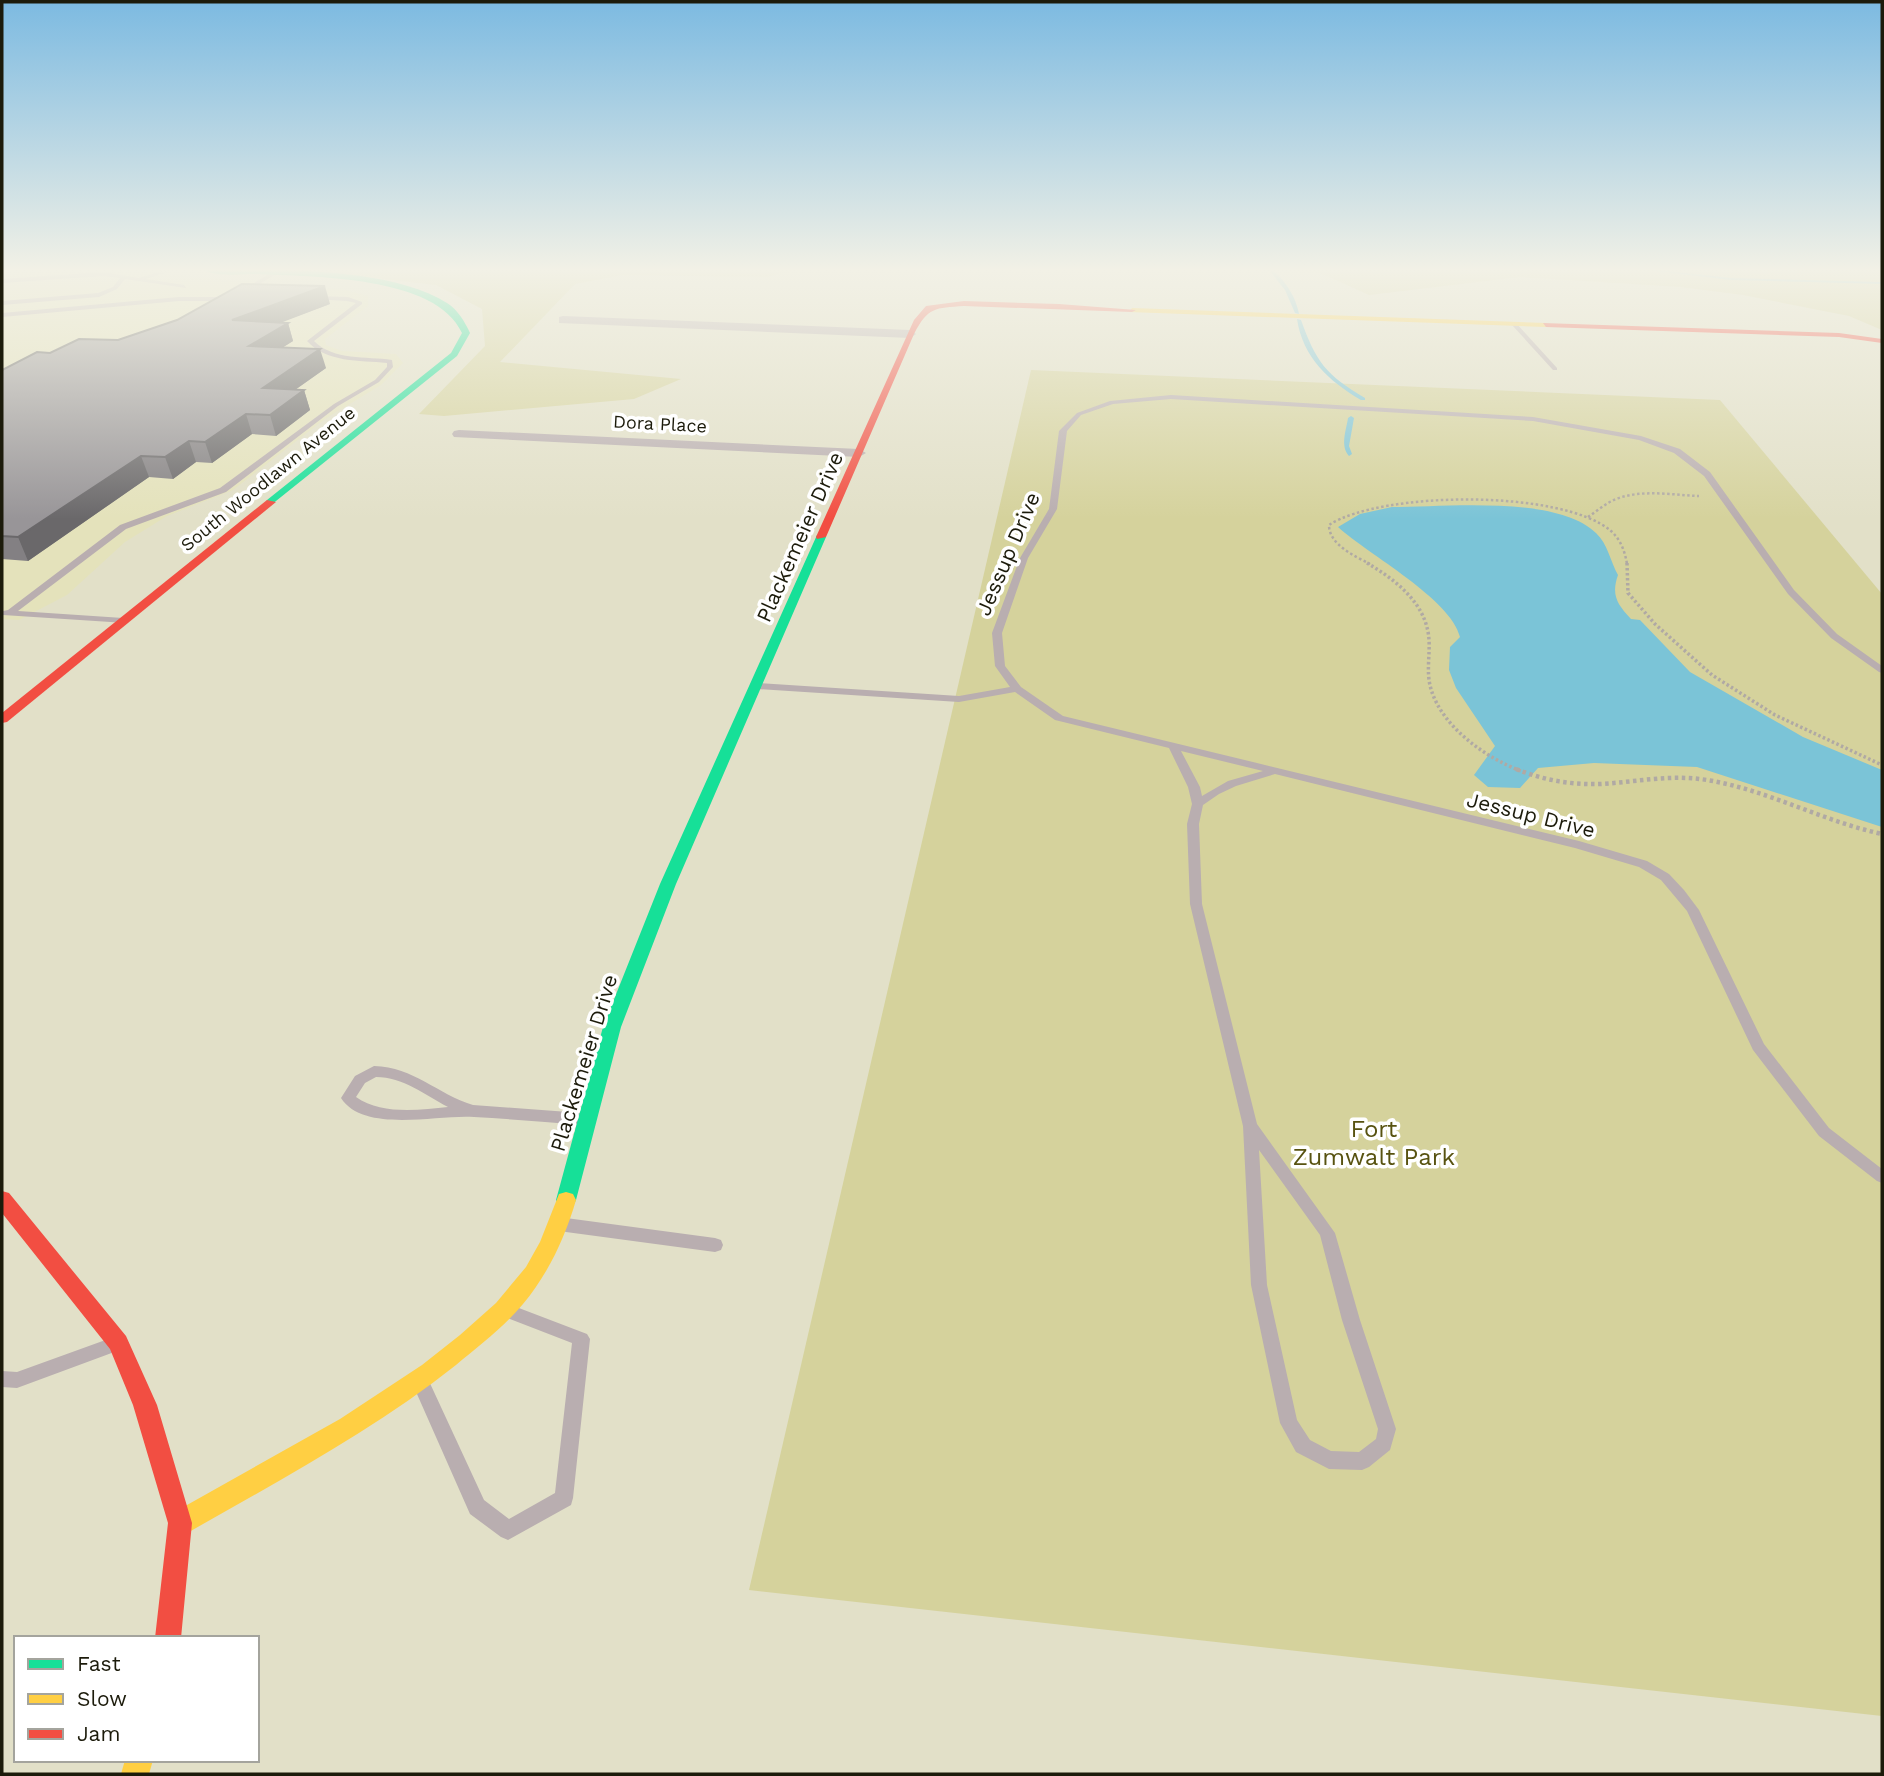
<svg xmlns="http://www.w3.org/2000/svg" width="1884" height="1776" viewBox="0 0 1884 1776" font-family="'Work Sans',sans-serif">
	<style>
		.built { fill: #e4e2bb }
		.green { fill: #d5d29c }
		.water { fill: #7bc4d7 }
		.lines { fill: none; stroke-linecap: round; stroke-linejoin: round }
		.stream { fill: #7bc4d7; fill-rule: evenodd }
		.path-far2 { stroke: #b0a9a4; stroke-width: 2.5; stroke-dasharray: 2.5 2.5; stroke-linecap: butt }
		.path-far1 { stroke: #b0a9a4; stroke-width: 3.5; stroke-dasharray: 2.5 2.5; stroke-linecap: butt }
		.path { stroke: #b0a9a4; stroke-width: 4.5; stroke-dasharray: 3.5 3.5; stroke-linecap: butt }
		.lane { fill: #b9aeb0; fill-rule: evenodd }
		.street { fill: #b9aeb0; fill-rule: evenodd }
		.fast { fill: #16e098; fill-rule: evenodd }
		.slow { fill: #ffcf43; fill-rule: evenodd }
		.jam { fill: #f24e42; fill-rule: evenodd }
		.wall { fill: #838083 }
		.shaded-wall { fill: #6a686a }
		.building { fill: #989598; stroke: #6a686a; stroke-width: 2 }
		.labels { text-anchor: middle; stroke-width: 7; stroke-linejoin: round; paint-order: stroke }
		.far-street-label { font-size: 18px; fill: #1c1b0b; stroke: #fff }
		.street-label { font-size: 21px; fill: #1c1b0b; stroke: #fff }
		.near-park-label { font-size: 24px; fill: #585311; stroke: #fff }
	</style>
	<rect width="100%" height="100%" fill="#e2e0c8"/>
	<path class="built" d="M 68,270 L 116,270 L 345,290 L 368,296 L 368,306 L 325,339 L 326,345 L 342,351 L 396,354 L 403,363 L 381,385 L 325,419 L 233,490 L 167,516 L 125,542 L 67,595 L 19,620 L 2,619 L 2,274 Z"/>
	<g class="green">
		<path d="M 305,270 L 792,270 L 768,277 L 623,275 L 575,284 L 500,362 L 681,379 L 634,399 L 444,416 L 419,414 L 485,346 L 482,309 L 436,285 Z"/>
		<path d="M 1247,270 L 1882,270 L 1882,330 L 1849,316 L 1743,295 L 1681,287 L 1520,277 L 1369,295 L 1318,272 Z"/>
		<path d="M 1031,370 L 1720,400 L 1882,594 L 1882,1716 L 749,1590 Z"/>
	</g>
	<path class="water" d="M 1392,507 C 1445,507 1557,495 1596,533 C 1608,544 1610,561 1618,575 C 1611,595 1617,604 1631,619 L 1640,620 L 1690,672 L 1803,737 L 1882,770 L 1882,827 L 1697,767 L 1594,763 L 1538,768 L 1520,788 L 1488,787 L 1474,775 L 1495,746 L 1456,688 L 1449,670 L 1450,647 L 1460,637 C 1451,599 1369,555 1338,527 L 1360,514 Z"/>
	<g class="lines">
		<g class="stream">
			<path d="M 1269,270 L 1273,270 C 1286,282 1296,297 1299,314 L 1295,313 L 1285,290 Z"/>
			<path d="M 1646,270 L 1659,270 L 1731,278 L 1882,282 L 1882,284 L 1731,280 Z"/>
			<path d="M 1297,319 L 1301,320 C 1316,362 1326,375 1365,398 L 1365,400 L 1361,400 C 1329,381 1303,358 1297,319 Z"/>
			<path d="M 1351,416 L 1354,418 L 1349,446 L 1352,454 L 1349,456 C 1340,446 1346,431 1348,418 Z"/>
		</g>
		<g class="path-far2">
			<path d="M 1588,517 C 1597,511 1606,503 1616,499 C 1642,489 1672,495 1699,496"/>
			<path d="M 1370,564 C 1355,556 1329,545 1329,525 C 1381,491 1562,489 1611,531 C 1621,540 1625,552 1627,564"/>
		</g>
		<g class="path-far1">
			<path d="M 1367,563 C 1396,580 1427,604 1429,640 C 1430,656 1426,673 1431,689 C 1442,727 1486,758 1521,771"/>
			<path d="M 1627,563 L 1628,593 L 1655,624 L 1712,675 L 1775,715 L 1882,765"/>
		</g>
		<path class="path" d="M 1516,769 C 1543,780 1571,785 1600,784 C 1637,782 1670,774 1707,780 C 1768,790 1822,821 1882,834"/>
		<g class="lane">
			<path d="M 165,270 L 174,270 L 146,279 L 184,285 L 186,288 L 125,279 L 117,289 L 99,297 L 2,305 L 2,301 L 98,293 L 113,287 L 120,278 L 103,276 L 2,283 L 2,279 L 103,272 L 139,278 Z"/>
			<path d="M 269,274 L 274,275 L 246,292 L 241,291 Z"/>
			<path d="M 311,296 L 348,297 L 362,302 L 362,304 L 314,341 C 334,361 366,356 392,360 L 393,367 L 379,382 L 338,406 L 226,492 L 126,529 L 18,611 L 123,618 L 126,619 L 126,623 L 3,615 L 3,611 L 8,610 L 120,525 L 220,488 L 334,404 L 375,380 L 387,367 L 387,363 C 359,360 327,363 307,341 L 356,303 L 347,301 L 313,299 Z"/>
			<path d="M 179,297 L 228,297 L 231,299 L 228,301 L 179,301 L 2,317 L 2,313 Z"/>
			<path d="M 1512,323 L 1516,323 L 1557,368 L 1557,370 L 1553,370 L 1512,325 Z"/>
			<path d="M 1171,395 L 1533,417 L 1641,436 L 1680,449 L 1710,472 L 1794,590 L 1837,634 L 1882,666 L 1882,673 L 1879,672 L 1831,638 L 1788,594 L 1704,476 L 1674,453 L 1639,440 L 1533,421 L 1171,399 L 1113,404 L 1081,415 L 1067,431 L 1057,509 L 1028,558 L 1002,633 L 1005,666 L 1021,687 L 1063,716 L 1579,841 L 1647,861 L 1669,874 L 1684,890 L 1699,910 L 1764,1044 L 1829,1128 L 1882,1169 L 1882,1183 L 1877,1181 L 1819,1136 L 1753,1050 L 1687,911 L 1661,880 L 1639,867 L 1575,848 L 1275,774 L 1236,786 L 1219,794 L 1203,805 L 1199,824 L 1202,904 L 1257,1124 L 1335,1233 L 1360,1320 L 1396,1429 L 1390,1450 L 1369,1467 L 1362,1470 L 1329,1469 L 1296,1452 L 1280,1423 L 1251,1285 L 1243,1126 L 1190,904 L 1187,824 L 1192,804 L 1188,787 L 1169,748 L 1055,720 L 1015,692 L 959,702 L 757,689 L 752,686 L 757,683 L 959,696 L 1010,687 L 995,666 L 992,633 L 1020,558 L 1049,509 L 1059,431 L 1077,413 L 1110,401 ZM 1181,751 L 1263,771 L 1228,781 L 1202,796 L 1200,787 ZM 1259,1150 L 1320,1235 L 1342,1320 L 1378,1429 L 1376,1439 L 1359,1452 L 1331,1451 L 1310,1440 L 1297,1420 L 1267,1285 Z"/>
			<path d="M 374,1066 C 414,1067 437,1094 473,1105 L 582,1113 L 587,1115 L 589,1119 L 587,1123 L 582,1125 C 546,1122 510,1119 474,1117 C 439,1114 364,1134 341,1098 L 355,1076 ZM 376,1077 C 403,1077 425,1095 448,1107 C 419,1110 381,1115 356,1097 L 365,1083 Z"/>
			<path d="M 566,1218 L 715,1238 L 721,1240 L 723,1245 L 721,1250 L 715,1252 L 566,1232 L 560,1230 L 558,1225 L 560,1220 Z"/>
			<path d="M 511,1305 L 587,1334 L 590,1339 L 573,1498 L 571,1505 L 508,1540 L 501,1537 L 470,1514 L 413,1385 L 416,1379 L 422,1377 L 428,1379 L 484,1500 L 509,1519 L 555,1493 L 572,1343 L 505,1317 L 503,1312 L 505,1307 Z"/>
			<path d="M 111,1338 L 117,1341 L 120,1346 L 117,1351 L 17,1388 L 2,1387 L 2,1371 L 17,1372 Z"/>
		</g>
		<g class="street">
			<path d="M 563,316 L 910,330 L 916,334 L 910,338 L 559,323 L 559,317 Z"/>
			<path d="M 459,430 L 859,449 L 866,453 L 859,457 L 454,437 L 452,434 L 454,431 Z"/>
		</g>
		<g class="fast">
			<path d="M 203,270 C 269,269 391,267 447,303 C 458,310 465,322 470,333 L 457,356 L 271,505 L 266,502 L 267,500 L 451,353 L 462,333 C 436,275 312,277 257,274 C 241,274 217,277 203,270 Z"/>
			<path d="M 817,535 L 826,537 L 676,884 L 621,1027 L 576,1200 L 573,1206 L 566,1208 L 559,1206 L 556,1200 L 603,1027 L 660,884 Z"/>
		</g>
		<g class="slow">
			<path d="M 1132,308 L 1546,323 L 1550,325 L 1546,327 L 1129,312 Z"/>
			<path d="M 566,1192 L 573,1194 L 576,1200 C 565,1238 548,1274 523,1304 C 504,1327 479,1346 456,1365 C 374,1430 280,1480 189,1532 L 180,1535 L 171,1532 L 168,1523 L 171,1514 L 340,1419 L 422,1365 L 460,1335 L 496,1303 L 526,1267 L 540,1242 L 559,1194 Z"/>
			<path d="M 125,1760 L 153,1760 L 149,1774 L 121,1774 Z"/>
		</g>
		<g class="jam">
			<path d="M 964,301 L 1059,304 L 1136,310 L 1132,312 L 964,306 C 935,308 928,307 914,334 L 826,537 L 817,539 L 816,537 L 914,320 L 926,306 Z"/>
			<path d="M 1543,323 L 1839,333 L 1882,339 L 1882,343 L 1839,337 L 1546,327 Z"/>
			<path d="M 267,500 L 276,502 L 7,722 L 2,723 L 2,713 Z"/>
			<path d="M 2,1191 L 9,1193 L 126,1336 L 157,1405 L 192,1523 L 181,1638 L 155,1638 L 168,1523 L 133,1405 L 110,1349 L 2,1213 Z"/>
		</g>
	</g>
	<path class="wall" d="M 330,304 L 281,322 L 288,323 L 293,341 L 283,347 L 326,368 L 295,390 L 304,390 L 310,410 L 276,436 L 252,434 L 212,463 L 196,462 L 173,479 L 149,477 L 28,561 L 2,559 L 2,370 L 50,353 Z"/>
	<g class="shaded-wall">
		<path d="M 325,286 L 330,304 L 238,339 L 232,320 Z"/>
		<path d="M 288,323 L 293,341 L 255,365 L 249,346 Z"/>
		<path d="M 320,349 L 326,368 L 269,408 L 263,388 Z"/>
		<path d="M 304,390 L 310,410 L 276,436 L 270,415 Z"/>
		<path d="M 246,414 L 252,434 L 212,463 L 205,442 Z"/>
		<path d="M 189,441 L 196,462 L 173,479 L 165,457 Z"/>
		<path d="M 141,456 L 149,477 L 28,561 L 18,537 Z"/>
	</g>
	<path class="building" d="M 242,284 L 325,286 L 232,320 L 288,323 L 249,346 L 320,349 L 263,388 L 304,390 L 270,415 L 246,414 L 205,442 L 189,441 L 165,457 L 141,456 L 18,537 L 2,536 L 2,370 L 37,352 L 50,353 L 79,339 L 118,340 L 177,320 Z"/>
	<linearGradient id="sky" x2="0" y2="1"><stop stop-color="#7cbae1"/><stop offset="0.52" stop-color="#f2f1e6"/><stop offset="1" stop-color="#f2f1e6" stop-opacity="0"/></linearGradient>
	<rect width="1884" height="519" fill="url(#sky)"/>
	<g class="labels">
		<g class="far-street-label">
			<text transform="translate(660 424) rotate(3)" y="6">Dora Place</text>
			<text transform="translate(268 479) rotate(-39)" y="6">South Woodlawn Avenue</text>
		</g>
		<g class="street-label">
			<text transform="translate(800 537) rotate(-66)" y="7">Plackemeier Drive</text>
			<text transform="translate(1008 554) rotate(-67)" y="7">Jessup Drive</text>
			<text transform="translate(1531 815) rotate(14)" y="7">Jessup Drive</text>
			<text transform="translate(584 1063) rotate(-73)" y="7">Plackemeier Drive</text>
		</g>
		<g class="near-park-label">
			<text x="1374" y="1137">Fort<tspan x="1374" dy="28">Zumwalt Park</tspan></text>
		</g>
	</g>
	<rect width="1884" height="1776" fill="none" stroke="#1c1b0b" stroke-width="7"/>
	<rect x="14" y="1636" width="245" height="126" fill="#ffffff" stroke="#a4a49d" stroke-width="2"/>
	<rect x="28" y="1659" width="35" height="10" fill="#16e098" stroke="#a4a49d" stroke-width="2"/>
	<text x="77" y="1671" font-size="21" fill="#1c1b0b">Fast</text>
	<rect x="28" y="1694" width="35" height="10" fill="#ffcf43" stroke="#a4a49d" stroke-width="2"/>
	<text x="77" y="1706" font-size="21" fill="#1c1b0b">Slow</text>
	<rect x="28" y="1729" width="35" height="10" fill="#f24e42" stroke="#a4a49d" stroke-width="2"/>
	<text x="77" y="1741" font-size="21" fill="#1c1b0b">Jam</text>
</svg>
